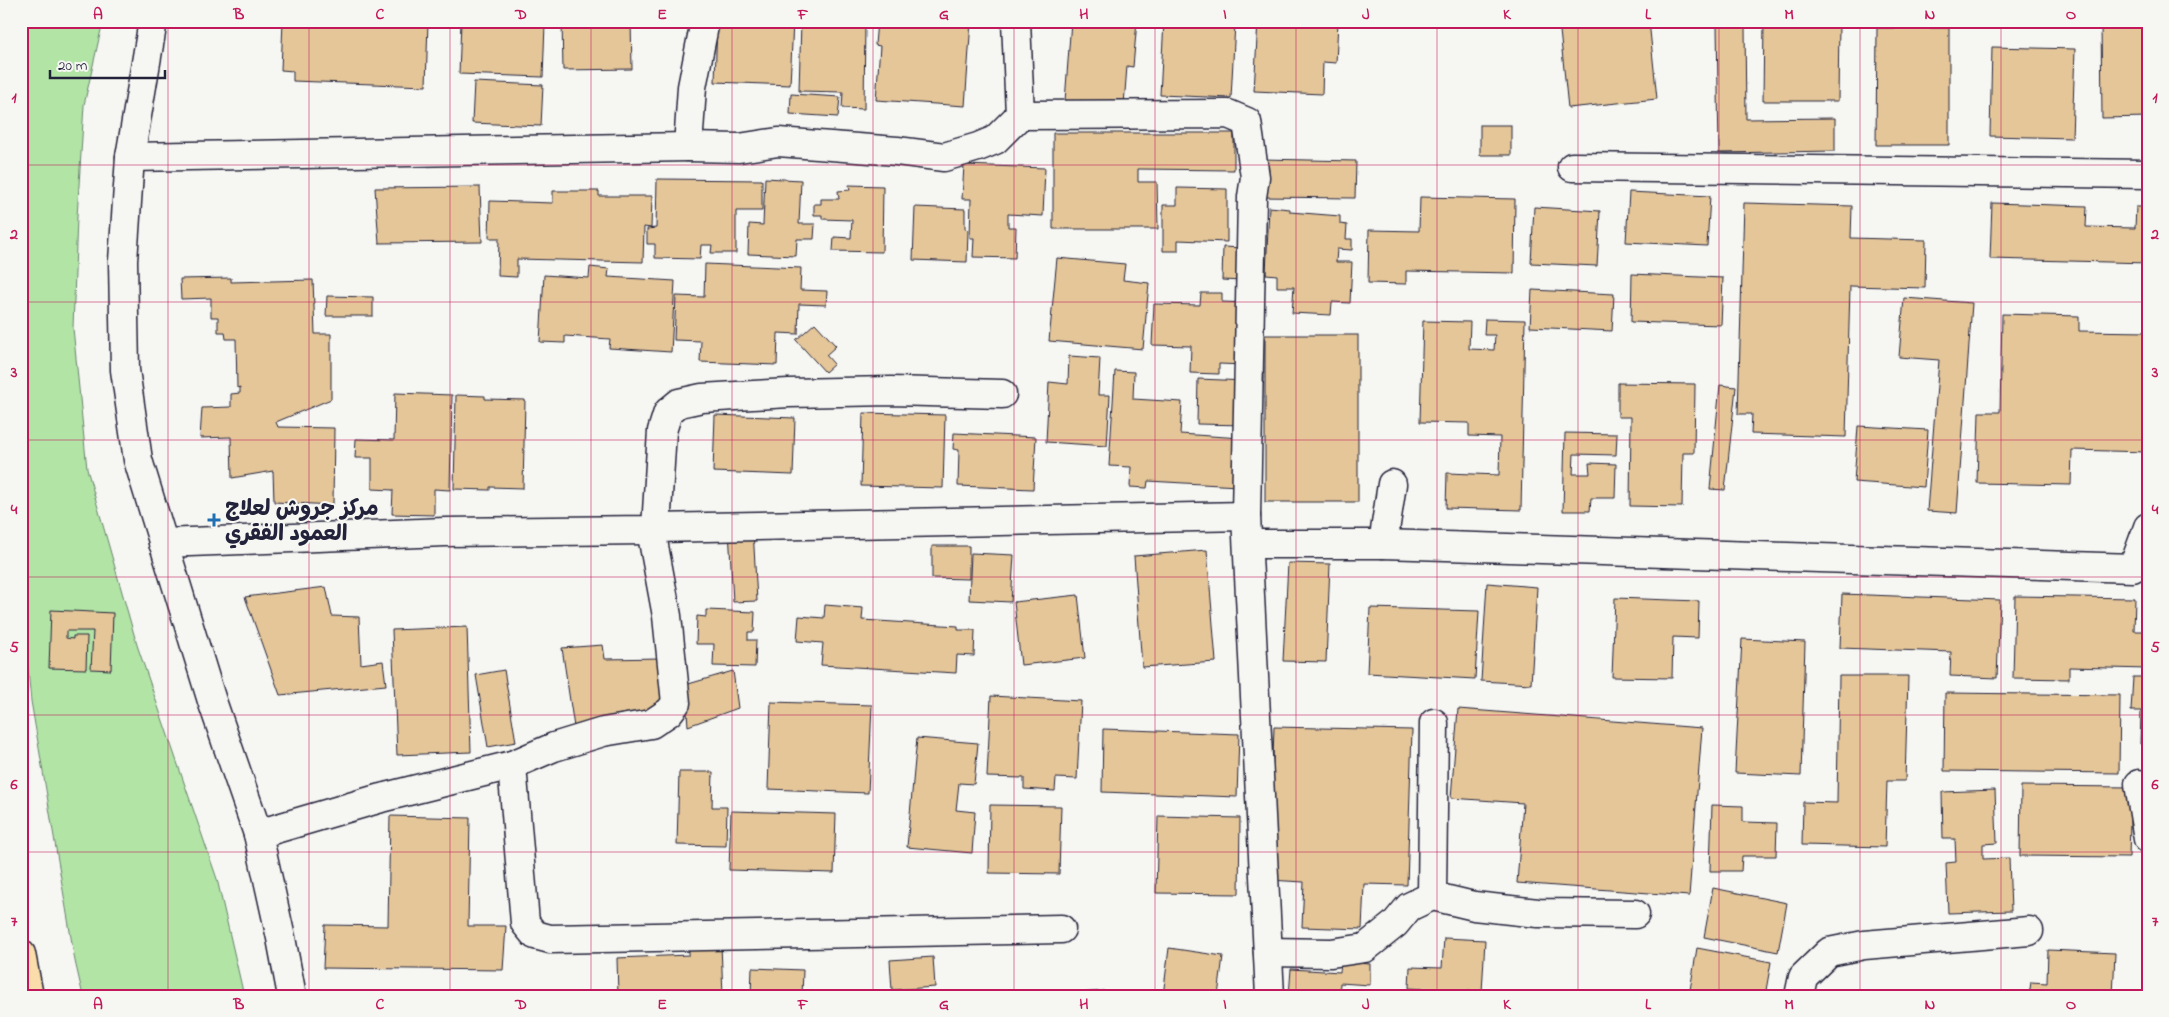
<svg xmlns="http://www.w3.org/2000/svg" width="2169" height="1017" viewBox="0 0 2169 1017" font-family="'Indie Flower','Playpen Sans Arabic',sans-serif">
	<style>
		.green { fill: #b1e4a5; stroke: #6a8370 }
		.building { fill: #e5c698; stroke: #22223b }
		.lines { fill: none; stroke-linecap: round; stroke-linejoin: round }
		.minor-casing { stroke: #22223b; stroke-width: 31 }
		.highway-casing { stroke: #22223b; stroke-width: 31 }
		.minor { stroke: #f6f6f2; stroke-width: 28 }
		.highway { stroke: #faddab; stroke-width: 28 }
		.grid { fill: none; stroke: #c2185b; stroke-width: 1; stroke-opacity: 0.55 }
		.poi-dot { fill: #1f6fb2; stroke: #f6f6f2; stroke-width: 2 }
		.labels { text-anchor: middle; stroke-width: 4; stroke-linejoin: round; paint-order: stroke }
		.poi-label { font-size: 22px; font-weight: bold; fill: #22223b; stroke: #f6f6f2; text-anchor: start }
		.neatline { fill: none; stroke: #c2185b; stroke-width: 2 }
		.grid-label { font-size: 16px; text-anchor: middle; font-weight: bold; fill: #c2185b }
	</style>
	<rect width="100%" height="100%" fill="#f6f6f2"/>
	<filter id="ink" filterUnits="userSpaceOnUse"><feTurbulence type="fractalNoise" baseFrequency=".02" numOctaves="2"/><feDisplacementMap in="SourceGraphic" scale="10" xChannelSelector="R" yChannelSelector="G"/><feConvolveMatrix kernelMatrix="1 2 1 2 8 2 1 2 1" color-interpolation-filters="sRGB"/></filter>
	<g filter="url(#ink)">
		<path class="green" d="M 21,21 L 103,21 L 84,105 L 77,217 L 73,328 L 87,469 L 137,645 L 217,879 L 244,996 L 83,996 L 75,961 L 31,701 L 21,596 Z"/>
		<g class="building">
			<path d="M 283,21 L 428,21 L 426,86 L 293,81 L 293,71 L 281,70 Z"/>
			<path d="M 562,21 L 631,21 L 632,69 L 563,70 Z"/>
			<path d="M 717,21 L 793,21 L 790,85 L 715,82 Z"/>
			<path d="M 801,21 L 865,22 L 864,109 L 842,108 L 843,92 L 799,91 Z"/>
			<path d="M 877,21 L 971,21 L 965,106 L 876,100 L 880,46 L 875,45 Z"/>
			<path d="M 1071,21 L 1137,21 L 1133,67 L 1127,66 L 1124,105 L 1065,101 Z"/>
			<path d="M 1164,21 L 1235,23 L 1231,98 L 1160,95 Z"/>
			<path d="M 1258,21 L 1338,21 L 1336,63 L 1323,62 L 1322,94 L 1254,91 Z"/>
			<path d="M 1559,21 L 1649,21 L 1657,99 L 1568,108 Z"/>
			<path d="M 1764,21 L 1839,21 L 1838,101 L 1763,101 Z"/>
			<path d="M 2101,21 L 2148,21 L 2148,117 L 2102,118 Z"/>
			<path d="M 461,22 L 545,24 L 543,77 L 459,74 Z"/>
			<path d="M 1717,26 L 1745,26 L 1746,119 L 1835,118 L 1835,151 L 1719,153 Z"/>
			<path d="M 1877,28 L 1949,28 L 1949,145 L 1876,145 Z"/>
			<path d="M 1992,47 L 2075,49 L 2072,138 L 1990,136 Z"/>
			<path d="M 474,82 L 543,85 L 541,126 L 472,123 Z"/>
			<path d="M 791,94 L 840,97 L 838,117 L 790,114 Z"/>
			<rect x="1480" y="125" width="31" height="30"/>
			<path d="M 1053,133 L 1234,133 L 1234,170 L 1138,169 L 1138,182 L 1157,182 L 1158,229 L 1053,229 Z"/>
			<path d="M 1261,159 L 1356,161 L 1355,198 L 1260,197 Z"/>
			<path d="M 964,165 L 1045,168 L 1043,216 L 1008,214 L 1008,227 L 1016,227 L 1015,258 L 973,257 L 974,238 L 970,238 L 971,199 L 962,199 Z"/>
			<path d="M 765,178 L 801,180 L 799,224 L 815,224 L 814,239 L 797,239 L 796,256 L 748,254 L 749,224 L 763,225 Z"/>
			<path d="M 657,179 L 762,180 L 762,211 L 736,211 L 736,253 L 711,253 L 712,245 L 701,245 L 700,259 L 655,258 L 655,244 L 647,244 L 647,229 L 656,228 Z"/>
			<path d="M 849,185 L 883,186 L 882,252 L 833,251 L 834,237 L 851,238 L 852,220 L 822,219 L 822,215 L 814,215 L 814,204 L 821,204 L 821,199 L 839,199 L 838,191 L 850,190 Z"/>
			<path d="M 480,187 L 482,242 L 379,243 L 375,188 Z"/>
			<path d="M 1177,188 L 1227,189 L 1227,242 L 1178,240 L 1178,251 L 1163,251 L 1163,205 L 1177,205 Z"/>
			<path d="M 553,191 L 599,191 L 599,196 L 652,196 L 651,228 L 644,227 L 643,262 L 517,259 L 517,277 L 498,276 L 499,238 L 489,238 L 490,201 L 553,203 Z"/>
			<path d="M 1629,192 L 1710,196 L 1707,246 L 1626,242 Z"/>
			<path d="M 1420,197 L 1515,199 L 1514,273 L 1406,271 L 1406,284 L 1368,283 L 1369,230 L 1419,231 Z"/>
			<path d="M 1744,203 L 1852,206 L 1851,238 L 1926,240 L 1925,288 L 1850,286 L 1846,437 L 1751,434 L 1752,414 L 1738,414 Z"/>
			<path d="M 1992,203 L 2087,206 L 2086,227 L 2135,228 L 2136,207 L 2148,207 L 2148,263 L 1990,259 Z"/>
			<path d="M 915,207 L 965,209 L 965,229 L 968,230 L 967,262 L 913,260 Z"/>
			<path d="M 1269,207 L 1290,209 L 1290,212 L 1340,216 L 1340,224 L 1347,225 L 1346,239 L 1352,239 L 1352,250 L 1337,249 L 1336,262 L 1352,262 L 1350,303 L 1332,302 L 1331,315 L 1292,313 L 1294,287 L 1277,287 L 1277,275 L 1266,274 Z"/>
			<path d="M 1534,207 L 1600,211 L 1597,266 L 1531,263 Z"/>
			<path d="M 1223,247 L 1243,248 L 1242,281 L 1222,280 Z"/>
			<path d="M 1057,258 L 1125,264 L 1123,280 L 1149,283 L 1143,349 L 1049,341 Z"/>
			<path d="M 705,264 L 801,268 L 800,290 L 827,291 L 826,305 L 799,304 L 798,334 L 778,333 L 777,365 L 700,362 L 701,341 L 674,340 L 676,296 L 704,297 Z"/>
			<path d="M 590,267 L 609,269 L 608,277 L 675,281 L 671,352 L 609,348 L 610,339 L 565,336 L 565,343 L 540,342 L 544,275 L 589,278 Z"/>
			<path d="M 1632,274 L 1723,278 L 1721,325 L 1631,322 Z"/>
			<path d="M 231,278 L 231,282 L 313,280 L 315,334 L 331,334 L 331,399 L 276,422 L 278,427 L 334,428 L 333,505 L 274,502 L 273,471 L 232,478 L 231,437 L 200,438 L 202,408 L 231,407 L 231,394 L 240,393 L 240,387 L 237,388 L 236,339 L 226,339 L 225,332 L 218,332 L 218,317 L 211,317 L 211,298 L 181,299 L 180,279 Z"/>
			<path d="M 1532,290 L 1614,294 L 1612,331 L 1530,327 Z"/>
			<path d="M 1201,293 L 1222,293 L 1222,302 L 1248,303 L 1245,365 L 1219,364 L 1219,374 L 1190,373 L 1191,346 L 1152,345 L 1154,304 L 1200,305 Z"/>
			<path d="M 327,296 L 373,297 L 373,316 L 326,316 Z"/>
			<path d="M 1904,298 L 1972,303 L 1957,513 L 1927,511 L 1939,360 L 1899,357 Z"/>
			<path d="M 2002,314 L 2079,316 L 2079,331 L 2148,332 L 2147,452 L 2072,450 L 2071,485 L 1977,483 L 1979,412 L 2000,412 Z"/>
			<path d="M 1485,319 L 1525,320 L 1521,510 L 1446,508 L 1447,473 L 1499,475 L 1500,437 L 1469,436 L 1469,423 L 1420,422 L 1423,321 L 1470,322 L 1469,349 L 1494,350 L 1495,335 L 1484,335 Z"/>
			<path d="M 815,323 L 836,346 L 826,355 L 834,364 L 825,372 L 796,340 Z"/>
			<rect x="1265" y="335" width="93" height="167"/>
			<path d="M 1069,356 L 1100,358 L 1098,395 L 1110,395 L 1107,446 L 1046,442 L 1049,382 L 1068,384 Z"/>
			<path d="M 1115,371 L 1134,372 L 1133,399 L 1182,402 L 1180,434 L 1241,438 L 1238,486 L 1148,481 L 1147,488 L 1130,487 L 1131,467 L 1109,466 Z"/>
			<path d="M 1198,379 L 1247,381 L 1246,425 L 1197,424 Z"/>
			<path d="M 1618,383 L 1695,384 L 1694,453 L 1683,453 L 1682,507 L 1630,506 L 1631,417 L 1618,417 Z"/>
			<path d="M 1720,385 L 1736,387 L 1725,490 L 1710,489 Z"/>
			<path d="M 395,393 L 452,395 L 450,490 L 434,489 L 434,515 L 392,514 L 393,490 L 372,489 L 372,458 L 355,458 L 356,439 L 394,440 Z"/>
			<path d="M 456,395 L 485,396 L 485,399 L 525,400 L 523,488 L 490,487 L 490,490 L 454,489 Z"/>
			<path d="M 863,413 L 945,415 L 943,488 L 861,486 Z"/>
			<path d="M 715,415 L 795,418 L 793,475 L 713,472 Z"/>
			<path d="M 1858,426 L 1928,430 L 1924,487 L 1854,482 Z"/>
			<path d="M 954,433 L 1036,437 L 1033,489 L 958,486 L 959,450 L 953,449 Z"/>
			<path d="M 1565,433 L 1617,434 L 1616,455 L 1574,454 L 1573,474 L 1590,474 L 1589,463 L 1616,464 L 1615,498 L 1591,498 L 1590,511 L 1563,511 Z"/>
			<path d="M 753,529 L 757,601 L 733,602 L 729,530 Z"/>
			<path d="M 932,546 L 969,546 L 969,579 L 932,578 Z"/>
			<path d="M 1207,550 L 1216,662 L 1142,667 L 1134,556 Z"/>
			<path d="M 971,553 L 1014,555 L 1011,602 L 969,600 Z"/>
			<path d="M 1288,563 L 1330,564 L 1326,662 L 1283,661 Z"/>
			<path d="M 1487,583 L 1537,587 L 1531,684 L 1481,681 Z"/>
			<path d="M 326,587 L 332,616 L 359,617 L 361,664 L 383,661 L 386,685 L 280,695 L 245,597 Z"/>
			<path d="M 1842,594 L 2000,600 L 1997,678 L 1950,676 L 1951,652 L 1840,648 Z"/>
			<path d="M 1078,595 L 1085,658 L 1021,665 L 1014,602 Z"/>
			<path d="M 2015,596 L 2135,598 L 2134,631 L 2148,631 L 2148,669 L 2069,667 L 2069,679 L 2013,678 Z"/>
			<path d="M 1615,598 L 1699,601 L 1698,638 L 1673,637 L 1672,678 L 1612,677 Z"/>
			<path d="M 825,605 L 863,608 L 862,620 L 958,626 L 958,630 L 975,630 L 974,656 L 957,655 L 956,673 L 821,665 L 823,643 L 797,641 L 799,616 L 824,618 Z"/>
			<path d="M 1370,608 L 1479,611 L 1475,679 L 1367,673 Z"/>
			<path d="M 51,610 L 113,613 L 111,670 L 91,669 L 93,631 L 66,631 L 66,638 L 73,639 L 73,636 L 87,636 L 86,669 L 49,668 Z"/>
			<path d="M 706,610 L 755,612 L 754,632 L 748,632 L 748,640 L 756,640 L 755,667 L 713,666 L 714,644 L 696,644 L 697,616 L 706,617 Z"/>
			<path d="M 467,627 L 471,752 L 397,755 L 392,630 Z"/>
			<path d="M 1742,639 L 1805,642 L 1801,776 L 1735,773 Z"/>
			<path d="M 603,645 L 605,659 L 661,658 L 669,704 L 574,727 L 562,648 Z"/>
			<path d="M 504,670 L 516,742 L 488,747 L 476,675 Z"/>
			<path d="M 733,671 L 738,708 L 688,726 L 685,685 Z"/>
			<path d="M 1839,676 L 1908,676 L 1905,781 L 1887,781 L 1885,847 L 1802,845 L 1803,802 L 1837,803 Z"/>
			<path d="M 2133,677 L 2148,677 L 2148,744 L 2140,744 L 2141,711 L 2131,711 Z"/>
			<path d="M 1945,693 L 2120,695 L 2119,773 L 1944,771 Z"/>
			<path d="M 991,696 L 1081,701 L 1077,779 L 1056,778 L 1055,791 L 1024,789 L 1024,778 L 987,777 Z"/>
			<path d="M 771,702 L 872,705 L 868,793 L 768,789 Z"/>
			<path d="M 1458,709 L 1702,728 L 1689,896 L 1517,883 L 1523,803 L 1451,798 Z"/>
			<path d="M 1274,727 L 1412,730 L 1407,885 L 1364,884 L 1362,929 L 1302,927 L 1304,882 L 1269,880 Z"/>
			<path d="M 1103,729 L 1239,734 L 1237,797 L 1102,792 Z"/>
			<path d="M 917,738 L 978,743 L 974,784 L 959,783 L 956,810 L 975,812 L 972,853 L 907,847 Z"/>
			<path d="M 679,772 L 713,772 L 712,807 L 727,807 L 726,846 L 677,845 Z"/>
			<path d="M 2021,786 L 2131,787 L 2129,857 L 2020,856 Z"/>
			<path d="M 1995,790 L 1997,843 L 1983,844 L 1983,859 L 2009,858 L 2011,911 L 1948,913 L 1946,863 L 1956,862 L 1955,839 L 1943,839 L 1942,792 Z"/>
			<path d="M 990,805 L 1061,806 L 1059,874 L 989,873 Z"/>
			<path d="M 1712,805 L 1743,806 L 1743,822 L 1777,823 L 1776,856 L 1742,856 L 1741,871 L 1710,871 Z"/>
			<path d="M 731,811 L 836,814 L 834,873 L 729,870 Z"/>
			<path d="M 390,816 L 470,818 L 468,926 L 506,926 L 503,970 L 323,968 L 325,925 L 388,926 Z"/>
			<path d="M 1158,816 L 1240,818 L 1239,894 L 1156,893 Z"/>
			<path d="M 1713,888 L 1787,903 L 1778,952 L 1704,937 Z"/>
			<path d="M 1444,938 L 1485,940 L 1482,992 L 1409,988 L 1410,967 L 1442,968 Z"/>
			<path d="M 721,944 L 723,996 L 618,996 L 617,958 L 689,955 L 689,945 Z"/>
			<path d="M 1169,948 L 1223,956 L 1218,996 L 1163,996 Z"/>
			<path d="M 1697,948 L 1771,962 L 1765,996 L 1689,996 Z"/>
			<path d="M 2048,950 L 2115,953 L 2113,996 L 2029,996 L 2031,982 L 2047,983 Z"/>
			<path d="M 933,957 L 935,987 L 892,990 L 890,960 Z"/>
			<path d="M 1341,962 L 1370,964 L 1370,985 L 1340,983 L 1339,996 L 1289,996 L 1291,969 L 1340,972 Z"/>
			<path d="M 752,968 L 803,970 L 802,996 L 751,996 Z"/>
			<path d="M 1104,991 L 1104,996 L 1040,996 Z"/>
		</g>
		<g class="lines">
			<g class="minor-casing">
				<g id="minor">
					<path d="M 153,21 L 130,157 L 123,261 L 125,370 L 138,460 L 212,701 L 258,834 L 281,938 L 292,996"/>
					<path d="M 1016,21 L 1020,115"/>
					<path d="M 688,147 L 739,148 L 778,142 L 897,151 L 944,157 L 978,147 L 995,140 L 1020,115 L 1228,114 L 1247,122 L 1255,177 L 1252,197 L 1246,516 L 1270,996"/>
					<path d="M 130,157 L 688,147 L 692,87 L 705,21"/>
					<path d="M 1572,167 L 2148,174"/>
					<path d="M 656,528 L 662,431 L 668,412 L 679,403 L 702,398 L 789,393 L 891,391 L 1002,394"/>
					<path d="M 163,543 L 445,532 L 651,530 L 656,528 L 1246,516"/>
					<path d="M 1248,544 L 1383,544 L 2133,568 L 2148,527"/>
					<path d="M 1383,544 L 1392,484"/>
					<path d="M 512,765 L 525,923 L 535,935 L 550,939 L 1061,929"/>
					<path d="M 2139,784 L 2148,839"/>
					<path d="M 258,834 L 381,798 L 512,765 L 554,747 L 603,732 L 651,724 L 669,712 L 676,703 L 667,616 L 651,530"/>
					<path d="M 1432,896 L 1434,723"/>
					<path d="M 1268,952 L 1331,953 L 1365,948 L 1395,924 L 1409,907 L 1432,896 L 1474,906 L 1538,913 L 1635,914"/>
					<path d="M 1799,996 L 1803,977 L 1829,952 L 1864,945 L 2029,931"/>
				</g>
			</g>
			<g class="highway-casing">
				<path id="highway" d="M 21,954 L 29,996"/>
			</g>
			<use href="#minor" class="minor"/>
			<use href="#highway" class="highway"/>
		</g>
	</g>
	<path class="grid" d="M 168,21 L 168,996M 309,21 L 309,996M 450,21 L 450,996M 591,21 L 591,996M 732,21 L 732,996M 873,21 L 873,996M 1014,21 L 1014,996M 1155,21 L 1155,996M 1296,21 L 1296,996M 1437,21 L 1437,996M 1578,21 L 1578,996M 1719,21 L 1719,996M 1860,21 L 1860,996M 2001,21 L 2001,996M 21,165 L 2148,165M 21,302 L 2148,302M 21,440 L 2148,440M 21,577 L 2148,577M 21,715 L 2148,715M 21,852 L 2148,852"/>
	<path class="poi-dot" d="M211.5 512.5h5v5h5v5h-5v5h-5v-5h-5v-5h5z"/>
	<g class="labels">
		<g class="poi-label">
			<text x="225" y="515">مركز جروش لعلاج<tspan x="225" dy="25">العمود الفقري</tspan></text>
		</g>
	</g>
	<rect width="2169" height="1017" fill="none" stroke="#f6f6f2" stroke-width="55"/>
	<path d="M50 70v8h115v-8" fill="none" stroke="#22223b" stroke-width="2.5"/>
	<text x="58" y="70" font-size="15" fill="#22223b" stroke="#f6f6f2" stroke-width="4" paint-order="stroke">20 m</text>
	<rect x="28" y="28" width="2114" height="962" class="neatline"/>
	<g class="grid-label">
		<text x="98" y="19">A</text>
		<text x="239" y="19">B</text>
		<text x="380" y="19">C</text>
		<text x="521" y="19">D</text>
		<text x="662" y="19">E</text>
		<text x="803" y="19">F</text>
		<text x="944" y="19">G</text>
		<text x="1084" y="19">H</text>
		<text x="1225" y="19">I</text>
		<text x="1366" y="19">J</text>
		<text x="1507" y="19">K</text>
		<text x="1648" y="19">L</text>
		<text x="1789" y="19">M</text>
		<text x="1930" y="19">N</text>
		<text x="2071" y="19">O</text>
		<text x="14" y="102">1</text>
		<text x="2155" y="102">1</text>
		<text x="14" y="239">2</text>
		<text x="2155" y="239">2</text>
		<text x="14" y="377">3</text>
		<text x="2155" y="377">3</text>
		<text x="14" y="514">4</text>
		<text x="2155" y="514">4</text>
		<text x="14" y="652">5</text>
		<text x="2155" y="652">5</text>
		<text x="14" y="789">6</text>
		<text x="2155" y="789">6</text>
		<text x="14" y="926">7</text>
		<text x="2155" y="926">7</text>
		<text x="98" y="1009">A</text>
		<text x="239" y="1009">B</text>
		<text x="380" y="1009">C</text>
		<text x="521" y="1009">D</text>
		<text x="662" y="1009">E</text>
		<text x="803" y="1009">F</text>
		<text x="944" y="1009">G</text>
		<text x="1084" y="1009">H</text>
		<text x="1225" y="1009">I</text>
		<text x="1366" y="1009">J</text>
		<text x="1507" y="1009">K</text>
		<text x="1648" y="1009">L</text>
		<text x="1789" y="1009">M</text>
		<text x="1930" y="1009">N</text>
		<text x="2071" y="1009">O</text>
	</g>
</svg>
